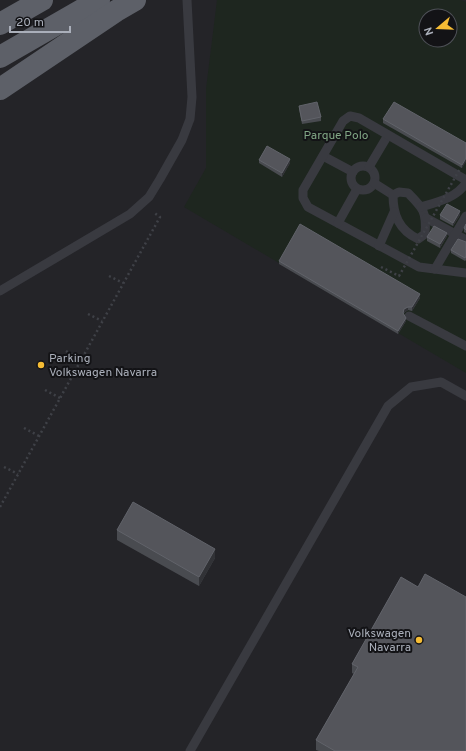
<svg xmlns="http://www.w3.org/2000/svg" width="466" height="751" viewBox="0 0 466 751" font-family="Overpass,sans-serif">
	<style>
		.built { fill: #242428; fill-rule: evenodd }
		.green { fill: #1e261f; fill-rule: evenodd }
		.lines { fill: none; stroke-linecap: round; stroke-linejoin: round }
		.path { stroke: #3f4147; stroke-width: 2.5; stroke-dasharray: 2 3; stroke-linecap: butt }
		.service { stroke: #393a40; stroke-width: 9 }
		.trunk { stroke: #5d6068; stroke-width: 22 }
		.path-bridge { stroke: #3f4147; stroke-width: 2.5; stroke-dasharray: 2 3; stroke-linecap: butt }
		.wall { fill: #494b50 }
		.shaded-wall { fill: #313236 }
		.building { fill: #54555b; stroke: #61636a }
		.poi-dot { fill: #f6bc34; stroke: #131316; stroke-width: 1.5 }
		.labels { text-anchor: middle; stroke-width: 4; stroke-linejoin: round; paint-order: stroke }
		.park-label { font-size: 12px; fill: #81a685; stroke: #131316 }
		.poi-label { font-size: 12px; fill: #aaafba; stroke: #131316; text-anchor: start }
	</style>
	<rect width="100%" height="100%" fill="#18181b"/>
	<path class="built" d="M 0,0 L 466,0 L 466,751 L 0,751 ZM 426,16 L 450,16 L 450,40 L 426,40 Z"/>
	<path class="green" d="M 217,0 L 461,0 L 466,2 L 466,373 L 184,207 L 206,168 L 206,89 ZM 426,16 L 450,16 L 450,40 L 426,40 Z"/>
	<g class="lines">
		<g class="path">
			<path d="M 109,276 L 123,283"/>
			<path d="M 88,314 L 102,321"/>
			<path d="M 66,351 L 81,360"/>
			<path d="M 45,390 L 60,398"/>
			<path d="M 24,428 L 39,436"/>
			<path d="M 4,467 L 18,474"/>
			<path d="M 0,507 L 160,217 L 153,212"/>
		</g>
		<g class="service">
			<path d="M 323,156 L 353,172"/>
			<circle cx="363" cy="178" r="12"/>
			<path d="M 369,167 L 388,135"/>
			<path d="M 466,180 L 359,118 L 350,116 L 343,121 L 303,190 L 303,198 L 308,207 L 419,267 L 466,273"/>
			<path d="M 374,183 L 393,195"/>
			<path d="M 399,192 L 408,193 C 423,208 427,212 425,234 L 418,239 C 399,230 393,215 393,195 Z"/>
			<path d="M 421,207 C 438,202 456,198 466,183"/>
			<path d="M 426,218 L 466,240"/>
			<path d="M 338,223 L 357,189"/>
			<path d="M 379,246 L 394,212"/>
			<path d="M 435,269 L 466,216"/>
			<path d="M 0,291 L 130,214 L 149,197 L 160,179 L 182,140 L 190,119 L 192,97 L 187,0"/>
			<path d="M 409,316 L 466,346"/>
			<path d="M 190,751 L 388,406 L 411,387 L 441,382 L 466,396"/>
		</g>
		<g class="trunk">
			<path d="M 0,24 L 42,0"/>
			<path d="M 0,57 L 99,0"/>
			<path d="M 0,89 L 116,11 L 135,0"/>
		</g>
		<path class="path-bridge" d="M 381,267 L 399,276 L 461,167"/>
	</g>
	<g class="wall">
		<path d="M 299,106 L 321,117 L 321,121 L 302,124 L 299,109 Z"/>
		<path d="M 383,119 L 466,143 L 462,168 L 383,123 Z"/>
		<path d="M 259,160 L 290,163 L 282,177 L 259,163 Z"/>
		<path d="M 440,215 L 460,215 L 453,226 L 440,219 Z"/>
		<path d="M 466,224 L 466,233 L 464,232 L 464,228 Z"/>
		<path d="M 447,236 L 440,248 L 427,241 L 427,237 Z"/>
		<path d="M 466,242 L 466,260 L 465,261 L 451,253 L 451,250 Z"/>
		<path d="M 279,261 L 420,298 L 412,311 L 408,310 L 404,313 L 404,314 L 406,321 L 398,334 L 279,264 Z"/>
		<path d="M 117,530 L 215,558 L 199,586 L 117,540 Z"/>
		<path d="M 401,577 L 466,751 L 319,751 L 316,750 L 316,740 L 354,674 L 352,673 L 352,664 Z"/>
	</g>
	<g class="shaded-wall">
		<path d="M 466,158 L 466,162 L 462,168 L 462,165 Z"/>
		<path d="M 290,159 L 290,163 L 282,177 L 282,173 Z"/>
		<path d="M 460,211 L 460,215 L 453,226 L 453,223 Z"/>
		<path d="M 447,233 L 447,236 L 440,248 L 440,244 Z"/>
		<path d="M 420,294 L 420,298 L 412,311 L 412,307 Z"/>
		<path d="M 408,307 L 408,310 L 404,313 L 403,317 L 404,309 Z"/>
		<path d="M 406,318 L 406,321 L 398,334 L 398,331 Z"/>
		<path d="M 215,549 L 215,558 L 199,586 L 199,577 Z"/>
	</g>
	<g class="building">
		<path d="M 317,102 L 321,117 L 302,121 L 299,106 Z"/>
		<path d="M 394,102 L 466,143 L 466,158 L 462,165 L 383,119 Z"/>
		<path d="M 267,146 L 290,159 L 282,173 L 259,160 Z"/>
		<path d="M 447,204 L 460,211 L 453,223 L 440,215 Z"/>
		<path d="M 300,224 L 420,294 L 412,307 L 408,307 L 404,309 L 403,313 L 406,318 L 398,331 L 279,261 Z"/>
		<path d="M 466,224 L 466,230 L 464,228 Z"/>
		<path d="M 434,226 L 447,233 L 440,244 L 427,237 Z"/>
		<path d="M 458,239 L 466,242 L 466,256 L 465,258 L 451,250 Z"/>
		<path d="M 133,502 L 215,549 L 199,577 L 117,530 Z"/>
		<path d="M 425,574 L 466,597 L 466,751 L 335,751 L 316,740 L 358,667 L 352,664 L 401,577 L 418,587 Z"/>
	</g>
	<g class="poi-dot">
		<circle cx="41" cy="365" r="4"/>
		<circle cx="419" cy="640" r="4"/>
	</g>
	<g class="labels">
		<g class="park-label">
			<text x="336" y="139">Parque Polo</text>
		</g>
		<g class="poi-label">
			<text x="49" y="362">Parking<tspan x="49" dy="14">Volkswagen Navarra</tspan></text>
			<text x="411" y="637" text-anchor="end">Volkswagen<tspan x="411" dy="14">Navarra</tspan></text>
		</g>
	</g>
	<g transform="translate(438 28) rotate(251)"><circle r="19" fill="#131316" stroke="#4f5158"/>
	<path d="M0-3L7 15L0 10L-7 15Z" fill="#f6bc34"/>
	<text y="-6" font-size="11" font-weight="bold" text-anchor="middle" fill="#aaafba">N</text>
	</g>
	<path d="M10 26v6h60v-6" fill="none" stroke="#aaafba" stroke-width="2"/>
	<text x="16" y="26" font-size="12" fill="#aaafba" stroke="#131316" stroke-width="3" paint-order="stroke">20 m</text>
</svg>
